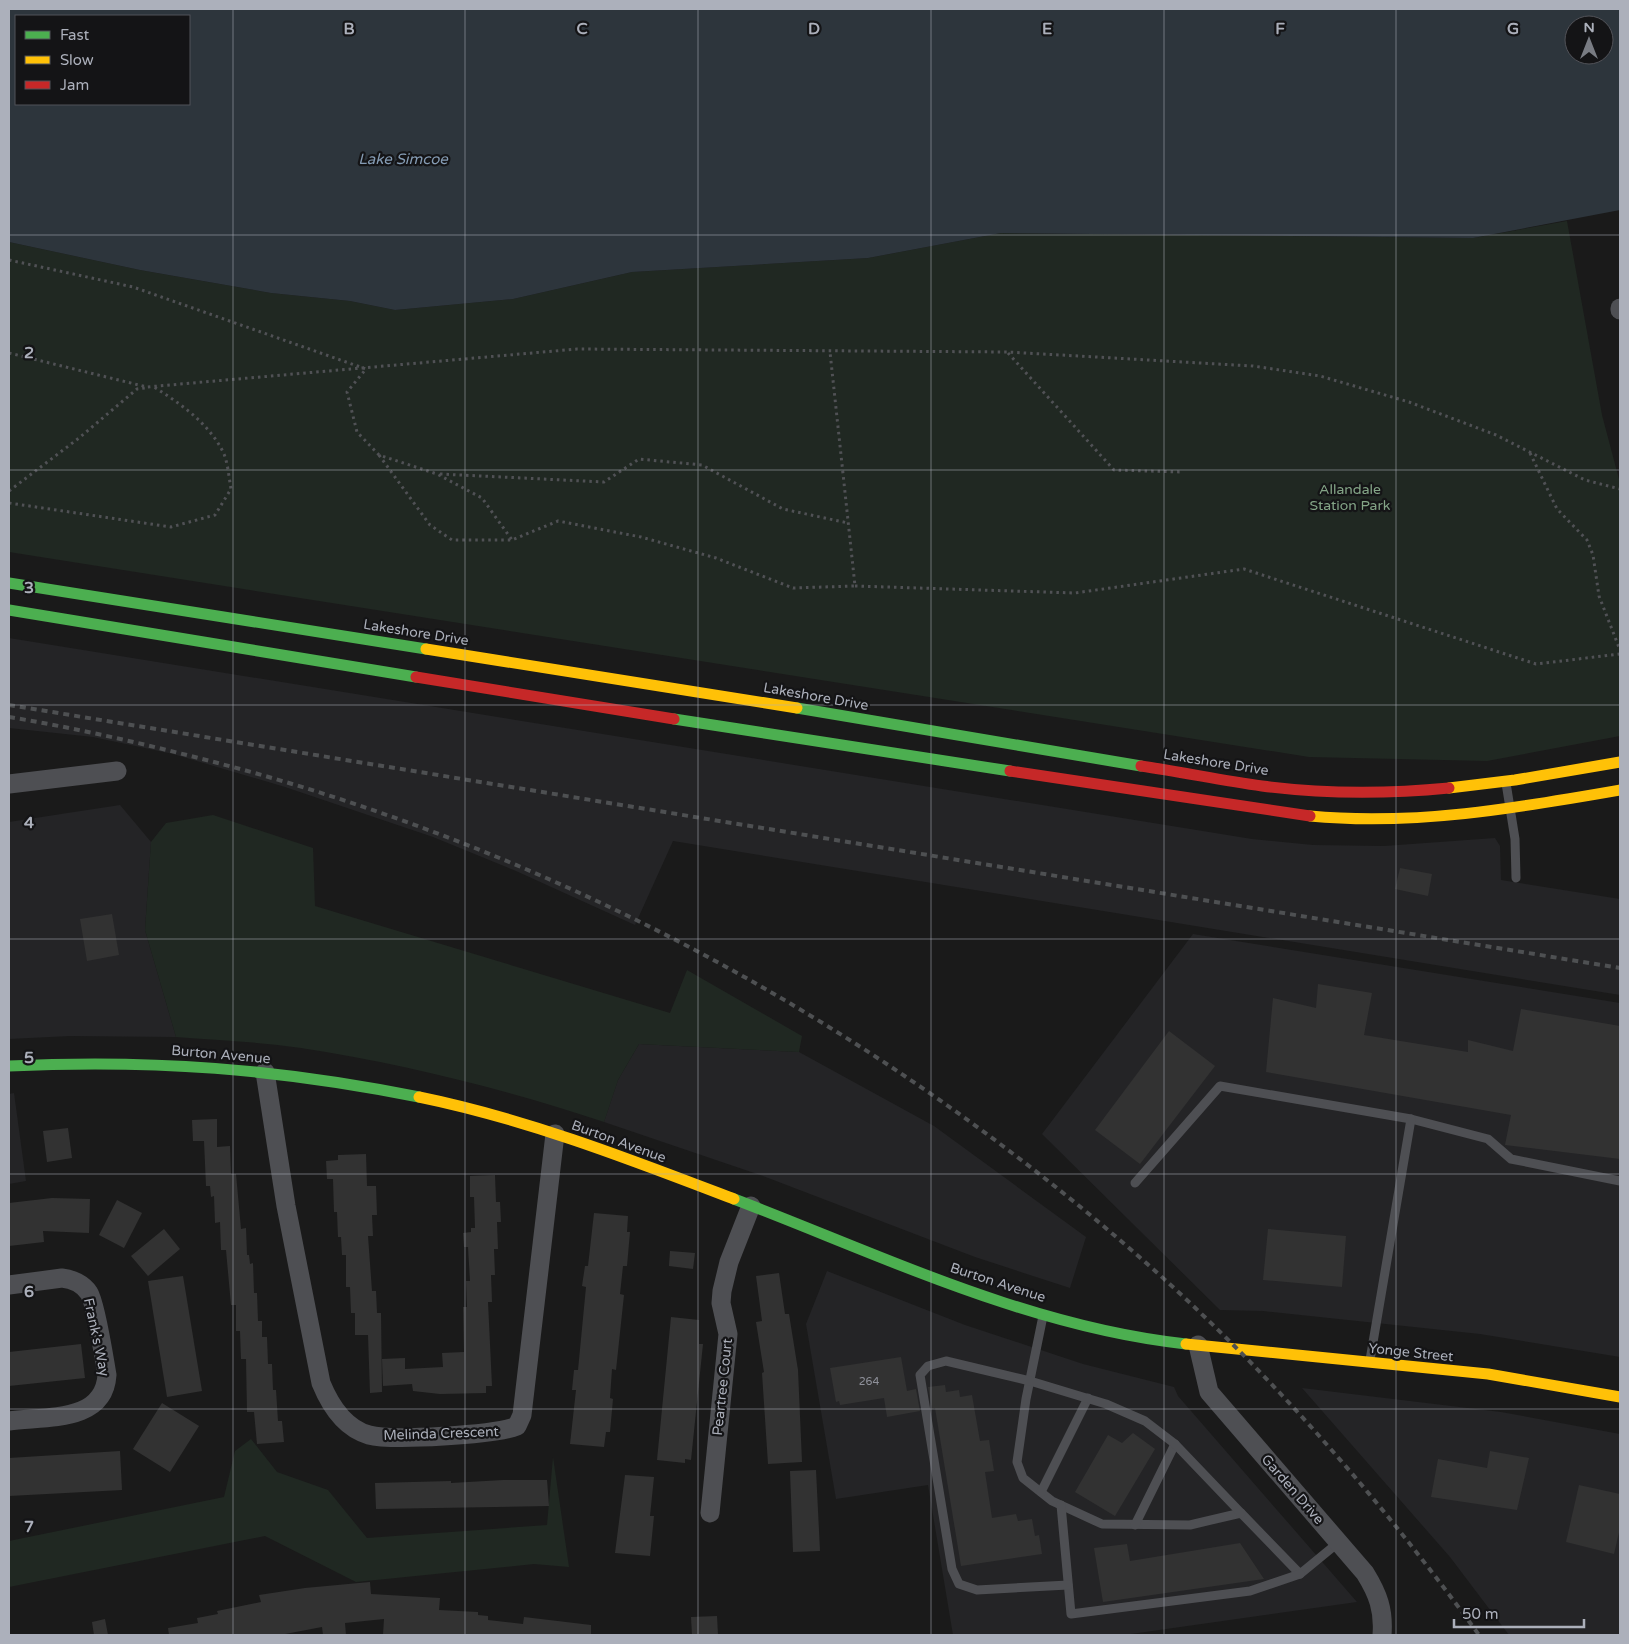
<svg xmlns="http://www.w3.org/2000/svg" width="1629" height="1644" viewBox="0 0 1629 1644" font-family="'Varela Round',sans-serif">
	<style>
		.built { fill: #242426 }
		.green { fill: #202822 }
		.water { fill: #2d353c; fill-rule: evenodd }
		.building { fill: #323232 }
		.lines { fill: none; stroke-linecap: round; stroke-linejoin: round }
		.path { stroke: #505155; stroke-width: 3; stroke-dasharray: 2.5 4; stroke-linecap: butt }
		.lane { stroke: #4e4f53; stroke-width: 9 }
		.street { stroke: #4e4f53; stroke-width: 19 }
		.fast { stroke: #4caf50; stroke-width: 11 }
		.slow { stroke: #ffc107; stroke-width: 11 }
		.jam { stroke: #c62828; stroke-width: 11 }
		.rail { stroke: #4e5052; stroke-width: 4; stroke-dasharray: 6 5; stroke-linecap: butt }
		.grid { fill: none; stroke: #acb0bb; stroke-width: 1; stroke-opacity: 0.55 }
		.labels { text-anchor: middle; stroke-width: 4.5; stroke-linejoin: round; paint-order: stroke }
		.number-label { font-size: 11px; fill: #8e9099 }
		.park-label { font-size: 14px; fill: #84a587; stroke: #141416 }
		.street-label { font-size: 14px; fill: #acb0bb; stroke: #141416 }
		.water-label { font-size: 15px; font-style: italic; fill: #859cb4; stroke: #141416 }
		.grid-label { font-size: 16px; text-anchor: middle; font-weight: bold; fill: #acb0bb; stroke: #141416; stroke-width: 4.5; stroke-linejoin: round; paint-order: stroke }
	</style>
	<rect width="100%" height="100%" fill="#1a1a1a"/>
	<g class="built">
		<path d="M 9,638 L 1252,839 L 1313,845 L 1384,846 L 1495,838 L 1500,846 L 1501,880 L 1620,899 L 1620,995 L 673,841 L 635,925 L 516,871 L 433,837 L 285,787 L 173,754 L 93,737 L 9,728 Z"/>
		<path d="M 120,805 L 151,842 L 145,930 L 176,1037 L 70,1036 L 9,1039 L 9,822 Z"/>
		<path d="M 1193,934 L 1620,1003 L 1620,1357 L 1480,1334 L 1263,1311 L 1220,1310 L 1042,1134 Z"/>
		<path d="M 639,1044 L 799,1052 L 934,1126 L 1086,1237 L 1070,1288 L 975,1257 L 763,1176 L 604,1122 L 618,1080 Z"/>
		<path d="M 14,1093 L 26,1181 L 9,1184 L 9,1094 Z"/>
		<path d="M 827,1271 L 965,1325 L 1083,1364 L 1174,1387 L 1178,1396 L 1357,1602 L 1124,1635 L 953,1635 L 928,1485 L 836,1499 L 806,1324 Z"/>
		<path d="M 1302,1388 L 1501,1412 L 1620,1434 L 1620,1635 L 1509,1635 L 1450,1557 Z"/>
	</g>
	<g class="green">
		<path d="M 1567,221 L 1602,415 L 1620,483 L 1620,736 L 1487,761 L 1309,757 L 9,552 L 9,242 L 140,270 L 271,293 L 350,301 L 395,310 L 513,299 L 632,272 L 868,258 L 1001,233 L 1473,238 Z"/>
		<path d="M 213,815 L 313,848 L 315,906 L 670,1013 L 687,970 L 802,1036 L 799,1052 L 639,1044 L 618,1080 L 604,1122 C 505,1089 404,1064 301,1048 C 259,1042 217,1040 176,1037 L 145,930 L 151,842 L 166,823 Z"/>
		<path d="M 251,1439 L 277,1472 L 328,1490 L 367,1538 L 547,1525 L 553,1457 L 569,1567 L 534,1564 L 356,1582 L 265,1536 L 9,1587 L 9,1541 L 224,1497 L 235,1451 Z"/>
	</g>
	<path class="water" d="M 9,9 L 1620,9 L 1620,210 L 1473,238 L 1001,233 L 868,258 L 632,272 L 513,299 L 395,310 L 350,301 L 271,293 L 140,270 L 9,242 ZM 16,16 L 189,16 L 189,104 L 16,104 ZM 1574,25 L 1604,25 L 1604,55 L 1574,55 Z"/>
	<g class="building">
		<path d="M 1400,868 L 1432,874 L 1428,896 L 1395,889 Z"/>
		<path d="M 112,914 L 119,955 L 87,961 L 80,919 Z"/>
		<path d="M 1318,984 L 1372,993 L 1364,1035 L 1468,1052 L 1468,1040 L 1513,1051 L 1521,1009 L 1620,1026 L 1620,1159 L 1505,1145 L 1511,1115 L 1266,1072 L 1273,998 L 1316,1008 Z"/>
		<path d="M 1169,1031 L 1215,1066 L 1140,1164 L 1095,1130 Z"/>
		<path d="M 217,1119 L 217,1147 L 230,1146 L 231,1174 L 236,1174 L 241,1229 L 246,1228 L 247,1255 L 249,1255 L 250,1264 L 253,1263 L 254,1293 L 257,1293 L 258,1321 L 262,1321 L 262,1337 L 267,1337 L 268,1364 L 272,1364 L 273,1390 L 276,1390 L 278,1421 L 282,1421 L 284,1442 L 257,1444 L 254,1412 L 247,1412 L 246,1359 L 241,1359 L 240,1331 L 236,1331 L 236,1305 L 231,1305 L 226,1250 L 221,1250 L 220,1222 L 215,1223 L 214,1196 L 211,1197 L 210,1186 L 206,1186 L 204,1141 L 193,1141 L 192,1120 Z"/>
		<path d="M 68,1128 L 72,1158 L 47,1162 L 43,1131 Z"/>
		<path d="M 366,1154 L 367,1186 L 376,1186 L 377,1215 L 372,1215 L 373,1236 L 368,1236 L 372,1291 L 376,1291 L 377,1313 L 381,1313 L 382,1392 L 370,1393 L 368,1335 L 355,1335 L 355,1313 L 351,1313 L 350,1287 L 346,1287 L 346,1255 L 342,1255 L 341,1237 L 338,1237 L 337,1212 L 334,1212 L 333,1179 L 327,1179 L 326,1161 L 338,1160 L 338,1155 Z"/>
		<path d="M 495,1175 L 496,1202 L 500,1202 L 501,1222 L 497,1222 L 498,1249 L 494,1249 L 495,1275 L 491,1275 L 492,1302 L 488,1302 L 492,1386 L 486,1386 L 486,1393 L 440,1394 L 413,1391 L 412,1384 L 383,1386 L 382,1359 L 405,1358 L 405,1369 L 443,1367 L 442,1353 L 464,1352 L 463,1307 L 467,1307 L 466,1281 L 470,1281 L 468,1247 L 464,1247 L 463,1233 L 471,1232 L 471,1228 L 475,1228 L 474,1197 L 470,1197 L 470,1176 Z"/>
		<path d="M 52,1198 L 90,1199 L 89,1233 L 43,1231 L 44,1242 L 9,1246 L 9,1203 Z"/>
		<path d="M 117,1200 L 142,1213 L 124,1248 L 99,1235 Z"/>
		<path d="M 594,1213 L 628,1216 L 627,1232 L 630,1232 L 627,1266 L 623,1266 L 620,1294 L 624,1295 L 616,1370 L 612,1369 L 610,1398 L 613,1399 L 610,1432 L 606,1432 L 604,1447 L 570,1444 L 576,1390 L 572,1390 L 574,1370 L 578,1370 L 586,1287 L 582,1286 L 585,1266 L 588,1266 Z"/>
		<path d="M 164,1229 L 180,1249 L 148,1276 L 131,1256 Z"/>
		<path d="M 1268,1229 L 1346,1236 L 1342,1287 L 1263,1280 Z"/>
		<path d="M 670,1251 L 695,1253 L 693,1269 L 669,1266 Z"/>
		<path d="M 779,1273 L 785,1314 L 789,1314 L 798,1370 L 802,1462 L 768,1464 L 762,1373 L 764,1372 L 756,1322 L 762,1321 L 756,1276 Z"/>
		<path d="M 183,1276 L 202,1391 L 167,1397 L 148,1281 Z"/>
		<path d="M 671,1317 L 699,1320 L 699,1344 L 703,1344 L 691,1460 L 685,1459 L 685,1463 L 657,1460 Z"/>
		<path d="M 81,1344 L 85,1378 L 9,1386 L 9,1352 Z"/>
		<path d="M 901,1357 L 907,1391 L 916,1389 L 920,1411 L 887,1417 L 884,1398 L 840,1405 L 839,1401 L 836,1402 L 830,1368 Z"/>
		<path d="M 945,1385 L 946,1392 L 959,1390 L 960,1397 L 972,1395 L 980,1441 L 989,1440 L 994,1471 L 985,1472 L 992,1518 L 1016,1514 L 1018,1521 L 1032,1519 L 1035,1536 L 1039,1535 L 1042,1554 L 961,1566 L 935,1408 L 932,1409 L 928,1387 Z"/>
		<path d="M 162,1403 L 199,1426 L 170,1472 L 133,1449 Z"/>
		<path d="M 1133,1433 L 1155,1449 L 1115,1516 L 1075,1492 L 1108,1435 L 1122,1443 Z"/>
		<path d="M 120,1451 L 122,1490 L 9,1496 L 9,1458 Z"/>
		<path d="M 1490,1451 L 1529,1458 L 1517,1510 L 1431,1497 L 1438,1459 L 1487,1468 Z"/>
		<path d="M 816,1470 L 820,1551 L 793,1552 L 790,1471 Z"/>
		<path d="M 625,1475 L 654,1477 L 650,1516 L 654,1516 L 650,1556 L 615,1553 Z"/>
		<path d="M 503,1480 L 547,1480 L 549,1506 L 376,1509 L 375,1483 L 451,1481 L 451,1483 Z"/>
		<path d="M 1579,1485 L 1620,1494 L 1620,1528 L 1614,1554 L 1566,1542 Z"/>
		<path d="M 1240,1543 L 1264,1579 L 1103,1602 L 1094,1548 L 1127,1544 L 1130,1561 Z"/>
		<path d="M 370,1582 L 371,1594 L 440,1598 L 439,1610 L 478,1612 L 478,1615 L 488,1616 L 488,1620 L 523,1624 L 524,1617 L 591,1625 L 591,1635 L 383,1635 L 384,1619 L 345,1623 L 346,1635 L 323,1635 L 322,1627 L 280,1635 L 169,1635 L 168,1628 L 198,1623 L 197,1618 L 218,1614 L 217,1611 L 261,1602 L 259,1595 L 305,1588 Z"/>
		<path d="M 717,1616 L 718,1635 L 692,1635 L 691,1617 Z"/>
		<path d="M 105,1619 L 108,1635 L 94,1635 L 92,1622 Z"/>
	</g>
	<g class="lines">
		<g class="path">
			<path d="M 9,260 L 133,287 L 366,369 L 347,392 L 357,432 L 379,455 L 437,474 L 482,498 L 512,540"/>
			<path d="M 9,353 L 147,387 L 577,349 L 1008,352 L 1253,366 L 1320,376 L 1409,402 L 1496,435 L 1585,480 L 1620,489"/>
			<path d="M 1008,353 L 1114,470 L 1183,472"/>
			<path d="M 1530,453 L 1557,509 L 1587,540 L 1593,555 L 1599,596 L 1620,650"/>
			<path d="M 379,455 L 430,525 L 452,540 L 512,540 L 558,521 L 641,537 L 716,558 L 793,588 L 855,586 L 830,352"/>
			<path d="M 440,474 L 604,482 L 639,459 L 702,465 L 783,509 L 848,523"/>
			<path d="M 9,491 L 79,438 L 137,389 L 145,388"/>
			<path d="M 9,503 L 171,527 L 215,515 L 231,489 C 229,478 228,464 224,454 C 210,424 181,404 154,387"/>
			<path d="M 855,586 L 1075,593 L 1244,569 L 1536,664 L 1620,654"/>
		</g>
		<g class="lane">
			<path d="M 1506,783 L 1515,839 L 1516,878"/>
			<path d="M 1135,1183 L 1220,1086 L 1411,1119 L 1488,1139 L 1511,1159 L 1620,1181"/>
			<path d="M 1043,1316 L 1026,1399 L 1017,1462 L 1023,1478 L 1052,1501 L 1102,1524 L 1190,1525 L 1241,1513 L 1300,1574 L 1339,1542"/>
			<path d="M 1370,1360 L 1411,1119"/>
			<path d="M 1041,1492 L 1088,1398"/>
			<path d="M 1061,1505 L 1071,1614 L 1250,1591 L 1300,1574"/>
			<path d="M 1135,1525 L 1175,1444"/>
			<path d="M 1068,1585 L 977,1590 L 959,1584 L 952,1569 L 920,1375 L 928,1366 L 946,1361 L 1030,1381 L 1106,1404 L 1145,1421 L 1175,1444 L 1241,1513"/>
		</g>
		<g class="street">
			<path d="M 1620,308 L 1620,310"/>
			<path d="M 9,784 L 117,771"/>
			<path d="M 265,1072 L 286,1206 L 321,1383 C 330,1405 344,1428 369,1435 C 391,1441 496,1435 517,1426 L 522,1415 L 555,1134"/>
			<path d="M 9,1285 L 62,1278 C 72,1279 83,1284 89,1293 C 96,1304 104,1358 107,1375 C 104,1423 46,1416 9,1421"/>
			<path d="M 1198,1345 L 1209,1392 L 1365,1573 C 1378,1594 1384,1610 1382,1635"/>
			<path d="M 710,1513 L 728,1334 L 721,1303 L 722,1291 L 729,1262 L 751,1206"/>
		</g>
		<g class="fast">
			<path d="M 9,583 L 426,649"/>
			<path d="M 9,610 L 416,677"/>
			<path d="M 797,708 L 1141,766"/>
			<path d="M 674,719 L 1010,771"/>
			<path d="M 9,1066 C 153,1059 278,1069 419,1097"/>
			<path d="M 734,1199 C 881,1255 1028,1327 1186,1344"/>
		</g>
		<g class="slow">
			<path d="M 426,649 L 797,708"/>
			<path d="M 1449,788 L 1515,780 L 1620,762"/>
			<path d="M 1310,816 C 1415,826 1517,808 1620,790"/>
			<path d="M 419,1097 C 527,1119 632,1160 734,1199"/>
			<path d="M 1186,1344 L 1488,1374 L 1620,1397"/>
		</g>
		<g class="jam">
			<path d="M 416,677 L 674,719"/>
			<path d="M 1141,766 C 1181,772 1221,780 1262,786 C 1324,794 1387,794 1449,788"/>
			<path d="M 1010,771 L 1310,816"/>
		</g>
		<g class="rail">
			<path d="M 9,705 L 1620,968"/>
			<path d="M 9,717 C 88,730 166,749 244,770 C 582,864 891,1036 1153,1269 C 1275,1378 1383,1503 1479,1635"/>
		</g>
	</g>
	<path class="grid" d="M 233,9 L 233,1635M 465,9 L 465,1635M 698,9 L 698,1635M 931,9 L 931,1635M 1164,9 L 1164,1635M 1396,9 L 1396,1635M 9,235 L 1620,235M 9,470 L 1620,470M 9,705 L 1620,705M 9,939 L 1620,939M 9,1174 L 1620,1174M 9,1409 L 1620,1409"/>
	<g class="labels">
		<g class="number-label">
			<text x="869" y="1385">264</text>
		</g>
		<g class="park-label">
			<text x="1350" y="494">Allandale<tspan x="1350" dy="16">Station Park</tspan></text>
		</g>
		<g class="street-label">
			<text transform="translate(416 632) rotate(9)" y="5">Lakeshore Drive</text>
			<text transform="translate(816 696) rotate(10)" y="5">Lakeshore Drive</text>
			<text transform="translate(1216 762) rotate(9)" y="5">Lakeshore Drive</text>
			<text transform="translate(221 1054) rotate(5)" y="5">Burton Avenue</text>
			<text transform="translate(619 1141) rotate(20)" y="5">Burton Avenue</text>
			<text transform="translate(998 1282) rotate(18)" y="5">Burton Avenue</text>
			<text transform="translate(97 1337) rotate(78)" y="5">Frank's Way</text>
			<text transform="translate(1411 1352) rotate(6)" y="5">Yonge Street</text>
			<text transform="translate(722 1387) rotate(-84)" y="5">Peartree Court</text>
			<text transform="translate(441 1433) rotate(-2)" y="5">Melinda Crescent</text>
			<text transform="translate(1293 1489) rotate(49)" y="5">Garden Drive</text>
		</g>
		<g class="water-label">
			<text x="403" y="164">Lake Simcoe</text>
		</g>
	</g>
	<g class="grid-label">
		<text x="349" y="34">B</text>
		<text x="582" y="34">C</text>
		<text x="814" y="34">D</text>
		<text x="1047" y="34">E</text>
		<text x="1280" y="34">F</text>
		<text x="1513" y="34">G</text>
		<text x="29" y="358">2</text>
		<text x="29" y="593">3</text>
		<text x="29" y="828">4</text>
		<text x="29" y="1063">5</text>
		<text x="29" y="1297">6</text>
		<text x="29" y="1532">7</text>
	</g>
	<rect width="1629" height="1644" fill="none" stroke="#acb0bb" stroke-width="20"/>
	<rect x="15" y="15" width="175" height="90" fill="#141416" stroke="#515258"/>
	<rect x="25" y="31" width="25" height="8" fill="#4caf50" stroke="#515258"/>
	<text x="60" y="40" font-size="15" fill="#acb0bb">Fast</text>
	<rect x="25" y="56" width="25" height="8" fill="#ffc107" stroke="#515258"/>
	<text x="60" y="65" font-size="15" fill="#acb0bb">Slow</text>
	<rect x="25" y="81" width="25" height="8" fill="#c62828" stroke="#515258"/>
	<text x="60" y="90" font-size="15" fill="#acb0bb">Jam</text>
	<g transform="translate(1589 40)"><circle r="24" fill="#141416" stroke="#515258"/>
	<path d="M0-4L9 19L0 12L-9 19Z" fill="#797c83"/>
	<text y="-8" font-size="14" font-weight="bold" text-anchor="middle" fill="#acb0bb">N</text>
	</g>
	<path d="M1454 1619v8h130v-8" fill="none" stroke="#acb0bb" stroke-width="2.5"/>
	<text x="1462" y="1619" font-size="15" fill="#acb0bb" stroke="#141416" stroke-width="4" paint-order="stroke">50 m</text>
</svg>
